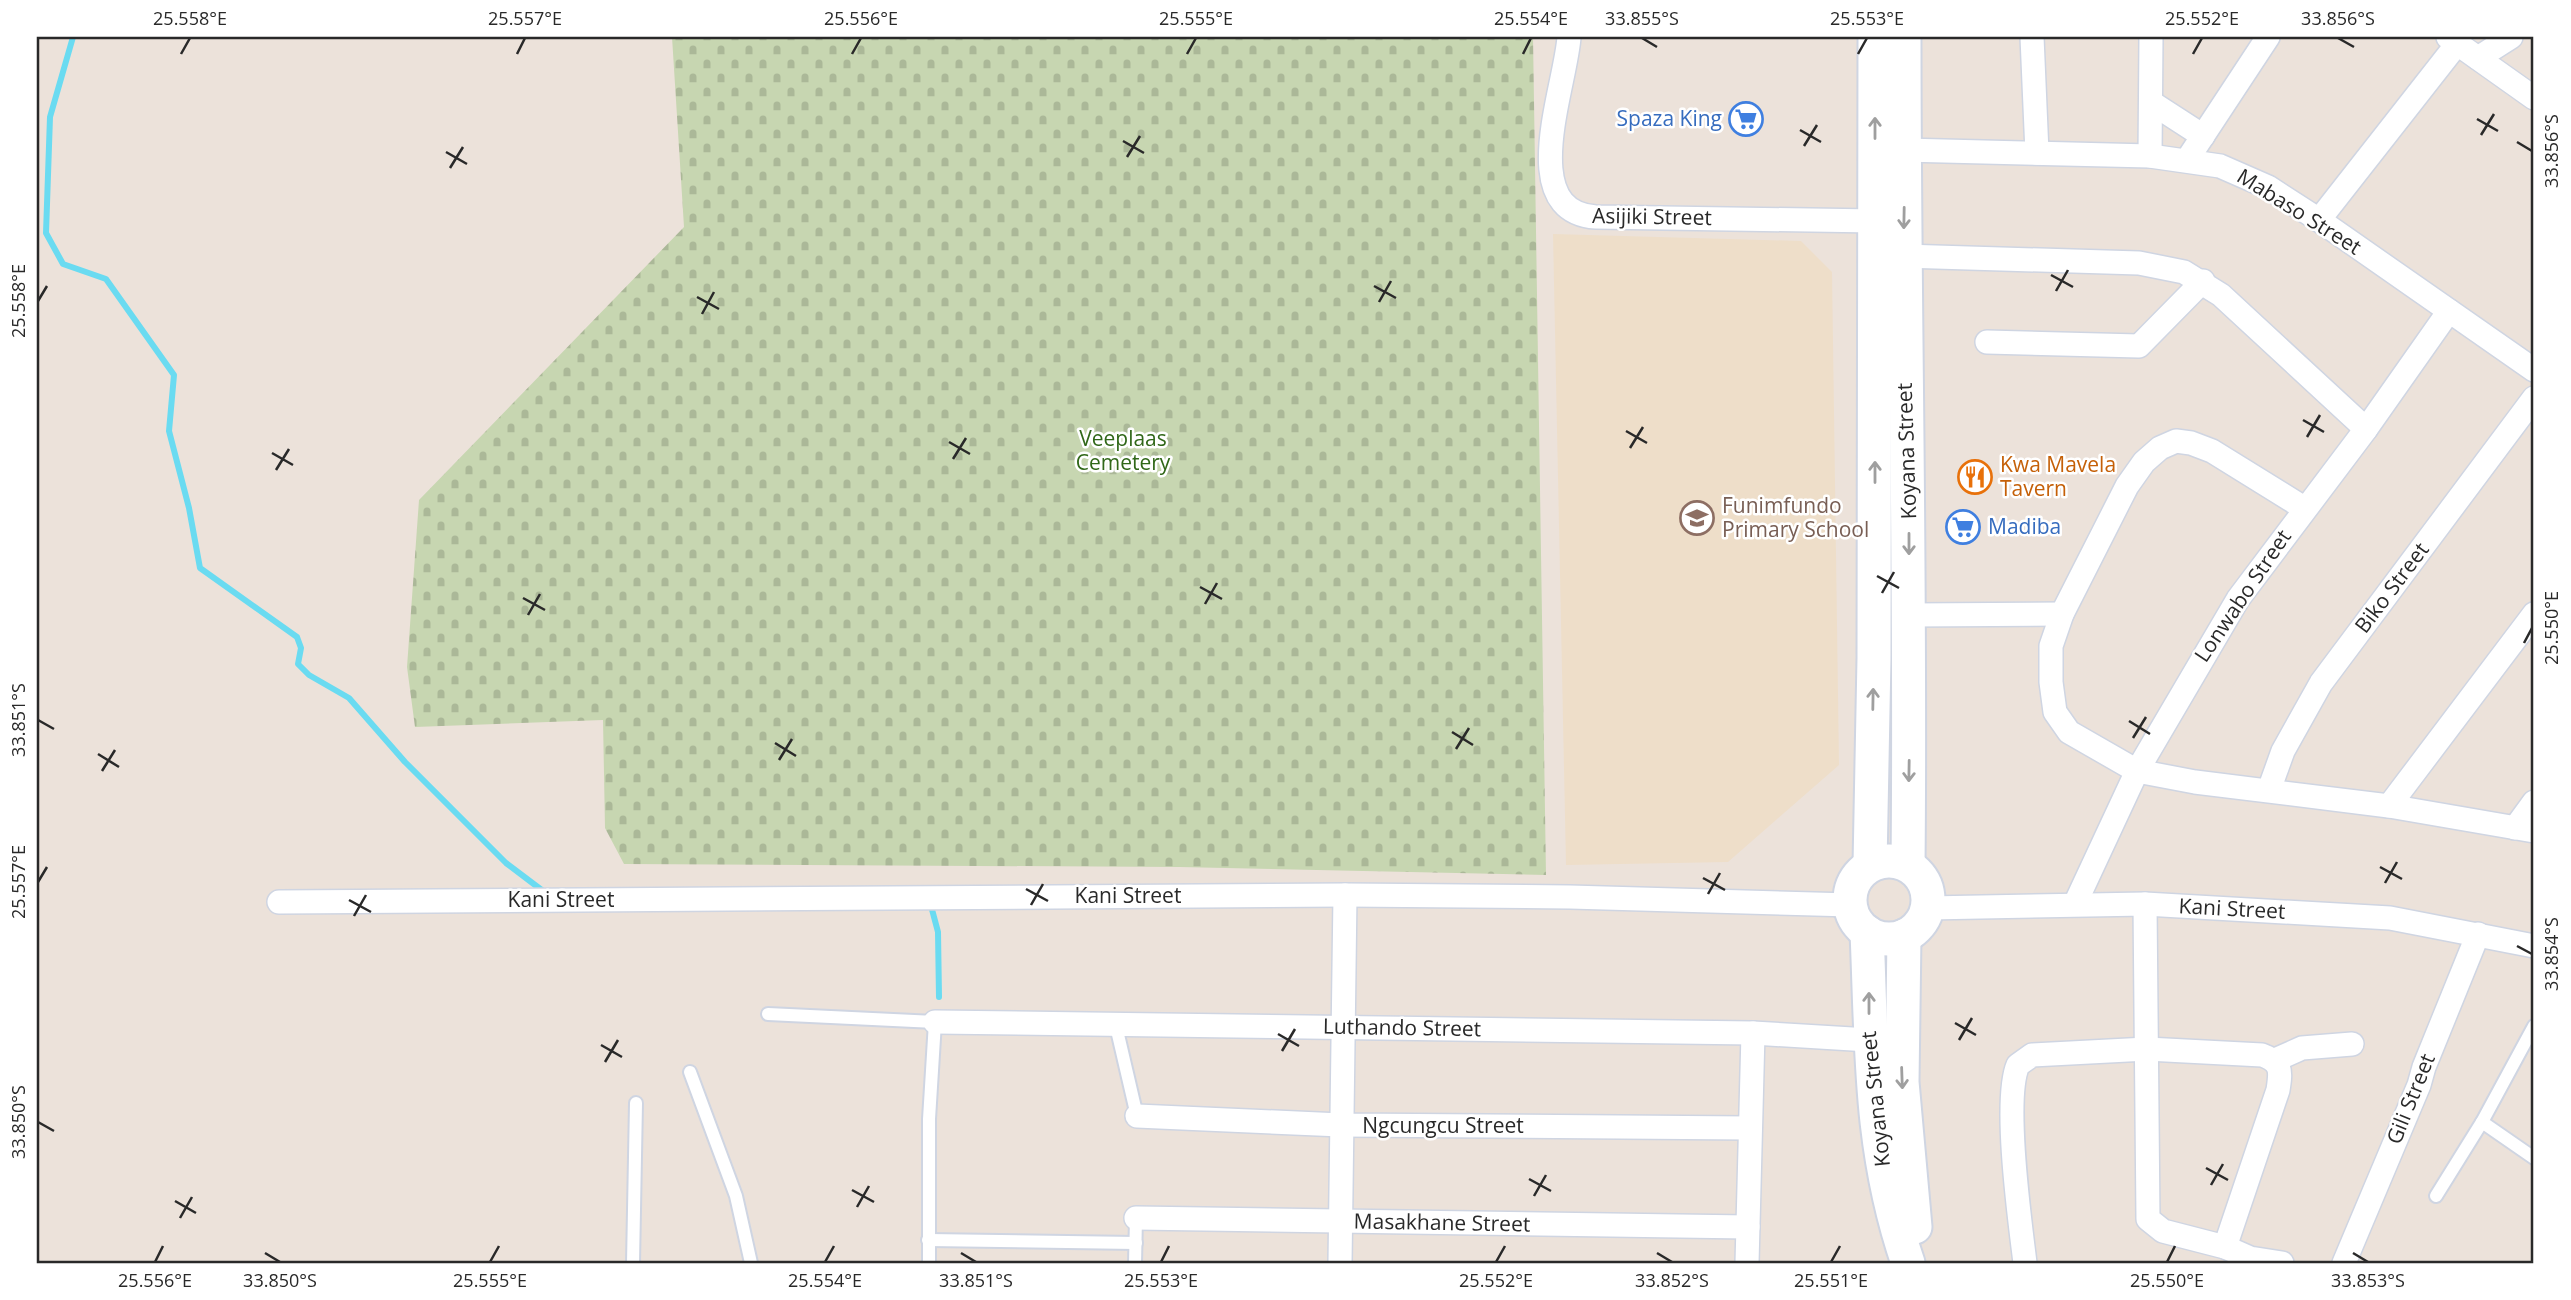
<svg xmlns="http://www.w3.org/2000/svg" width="2571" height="1300" viewBox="0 0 2571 1300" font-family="'Open Sans',sans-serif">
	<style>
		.education { fill: #eedec9 }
		.cemetery { fill: url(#cemetery-stones) }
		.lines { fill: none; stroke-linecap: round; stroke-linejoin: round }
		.stream { stroke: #6adbf1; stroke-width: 6 }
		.lane-casing { stroke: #cfd5e2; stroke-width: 16 }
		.street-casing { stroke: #cfd5e2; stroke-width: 26 }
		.secondary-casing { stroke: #cfd5e2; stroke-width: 37 }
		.lane { stroke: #fff; stroke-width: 12 }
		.street { stroke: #fff; stroke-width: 23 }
		.secondary { stroke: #fff; stroke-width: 33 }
		.oneway { stroke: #9f9f9f }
		.ticks { fill: none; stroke: #292929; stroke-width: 2.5 }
		.labels { text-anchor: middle; stroke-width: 5; stroke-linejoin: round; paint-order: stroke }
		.shop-label { font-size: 21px; fill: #366cbe; stroke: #fff; text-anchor: end }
		.street-label { font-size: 21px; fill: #292929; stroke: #fff }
		.park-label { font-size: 21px; fill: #306718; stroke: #fff }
		.food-label { font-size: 21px; fill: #c56008; stroke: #fff; text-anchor: start }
		.education-label { font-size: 21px; fill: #785e54; stroke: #fff; text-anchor: start }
		.neatline { fill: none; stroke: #292929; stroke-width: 2.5 }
		.ticks-label { font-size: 18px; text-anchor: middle; fill: #292929 }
	</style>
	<defs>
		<pattern id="cemetery-stones" width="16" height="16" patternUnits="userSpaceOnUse" patternTransform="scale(1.75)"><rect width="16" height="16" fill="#c7d6b1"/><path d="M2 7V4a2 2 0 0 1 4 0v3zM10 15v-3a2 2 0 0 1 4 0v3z" fill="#abb898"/></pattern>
	</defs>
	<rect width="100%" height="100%" fill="#ece2da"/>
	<path class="education" d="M 1553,234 L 1801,241 L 1832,272 L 1839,765 L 1728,862 L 1566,865 Z"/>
	<path class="cemetery" d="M 672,37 L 1533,37 L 1546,875 L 1179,867 L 624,864 L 605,828 L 603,720 L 415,727 L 407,667 L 419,500 L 684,227 Z"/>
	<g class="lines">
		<g class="stream">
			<path d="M 73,37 L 50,117 L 46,233 L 63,264 L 106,279 L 174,375 L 169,431 L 189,508 L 200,568 L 297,637 L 301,648 L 298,664 L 309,675 L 349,698 L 405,762 L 506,863 L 543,891"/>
			<path d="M 930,902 L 938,932 L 939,997"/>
		</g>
		<g class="lane-casing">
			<g id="lane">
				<path d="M 768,1014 L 935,1022 L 929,1119 L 929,1263"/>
				<path d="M 1116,1026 L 1137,1116"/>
				<path d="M 690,1072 L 736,1196 L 751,1263"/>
				<path d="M 2534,1158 L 2482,1122 L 2534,1026"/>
				<path d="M 2436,1196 L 2482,1122"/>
				<path d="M 928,1240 L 1136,1243"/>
				<path d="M 633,1263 L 636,1103"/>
				<path d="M 1135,1263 L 1136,1218"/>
			</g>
		</g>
		<g class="street-casing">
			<g id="street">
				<path d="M 1569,37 C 1566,86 1515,212 1596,217 L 1876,221"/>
				<path d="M 2032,37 L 2037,153"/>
				<path d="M 2448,37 L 2534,98"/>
				<path d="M 2478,58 L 2511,37"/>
				<path d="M 2152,103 L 2203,136"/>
				<path d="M 1904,150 L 2150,156 L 2220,166 L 2268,187 L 2319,220 L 2534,370"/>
				<path d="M 2150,156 L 2151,37"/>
				<path d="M 2187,160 L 2268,37"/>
				<path d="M 2319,220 L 2457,44"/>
				<path d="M 1903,256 L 2139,263 L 2184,272 L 2221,295 L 2366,429"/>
				<path d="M 1987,342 L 2139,346 L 2203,281"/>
				<path d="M 2304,508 L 2212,451 L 2191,443 L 2176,441 L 2160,448 L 2144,462 L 2127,486 L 2062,614 L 2051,646 L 2051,682 L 2055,712 L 2069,732 L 2137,771 L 2195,782 L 2389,806 L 2534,831"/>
				<path d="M 1910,615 L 2062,614"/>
				<path d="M 2269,790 L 2283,751 L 2321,683 L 2534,398"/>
				<path d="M 2389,806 L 2534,614"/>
				<path d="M 2515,828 L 2534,802"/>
				<path d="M 279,902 L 1345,895 L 1570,897 L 1851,905"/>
				<path d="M 2075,904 L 2137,771 L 2238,599 L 2366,429 L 2449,311"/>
				<path d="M 2145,904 L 2148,1219 L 2163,1231 L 2225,1247 L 2250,1258 L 2282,1263"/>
				<path d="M 1928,908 L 2145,904 L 2390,918 L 2534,946"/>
				<path d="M 935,1022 L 1753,1033 L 1869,1040"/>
				<path d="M 2275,1060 L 2302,1048 L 2352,1044"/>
				<path d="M 1137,1116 L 1341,1125 L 1749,1128"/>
				<path d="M 1136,1218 L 1748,1227"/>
				<path d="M 1340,1263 L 1345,895"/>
				<path d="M 1747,1263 L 1753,1033"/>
				<path d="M 2025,1263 C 2020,1222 2003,1099 2018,1065 L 2032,1055 L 2147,1049 L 2262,1055 C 2282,1062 2281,1071 2278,1090 L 2225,1247"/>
				<path d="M 2344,1263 L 2419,1085 L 2424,1067 L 2478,934"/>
			</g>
		</g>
		<g class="secondary-casing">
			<g id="secondary">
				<path d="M 1904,37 C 1904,313 1911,589 1908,865"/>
				<circle cx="1889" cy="900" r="39"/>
				<path d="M 1870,865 L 1874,658 L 1875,37"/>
				<path d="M 1867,932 C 1872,1049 1869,1150 1908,1263"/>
				<path d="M 1904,936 L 1902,1082 L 1915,1227"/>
			</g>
		</g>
		<use href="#lane" class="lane"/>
		<use href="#street" class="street"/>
		<use href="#secondary" class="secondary"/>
	</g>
	<defs><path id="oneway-shaft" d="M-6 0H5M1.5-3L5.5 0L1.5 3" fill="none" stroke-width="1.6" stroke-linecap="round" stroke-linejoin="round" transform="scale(1.75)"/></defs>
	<g class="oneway">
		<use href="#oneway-shaft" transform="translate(1875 128) rotate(-90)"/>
		<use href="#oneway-shaft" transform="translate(1904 218) rotate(91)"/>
		<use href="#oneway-shaft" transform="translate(1875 472) rotate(-90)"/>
		<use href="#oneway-shaft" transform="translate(1909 544) rotate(90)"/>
		<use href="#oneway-shaft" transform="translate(1873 699) rotate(-89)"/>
		<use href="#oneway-shaft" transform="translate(1909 771) rotate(91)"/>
		<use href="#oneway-shaft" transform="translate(1869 1003) rotate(-90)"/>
		<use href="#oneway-shaft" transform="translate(1902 1078) rotate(88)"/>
	</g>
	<path class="ticks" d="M 1642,38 L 1657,47M 2338,38 L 2354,47M 181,54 L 190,38M 517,54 L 525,38M 852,54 L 861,38M 1187,54 L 1196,38M 1523,54 L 1531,38M 1858,54 L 1867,38M 2193,54 L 2202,38M 2477,119 L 2498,131M 1800,130 L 1821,142M 2481,135 L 2494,114M 1123,141 L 1144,153M 2517,142 L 2532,151M 1804,146 L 1817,125M 446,152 L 467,164M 1127,157 L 1140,136M 450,168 L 463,147M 2051,275 L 2073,287M 1374,286 L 1396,298M 2056,291 L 2068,270M 697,297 L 719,309M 38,301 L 47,286M 1379,302 L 1391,281M 702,314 L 714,292M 2303,420 L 2324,432M 1626,431 L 1647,443M 2307,437 L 2320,415M 949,442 L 970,454M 1630,448 L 1643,427M 272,453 L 293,465M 953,459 L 966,438M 276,470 L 289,449M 1877,576 L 1899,588M 1200,587 L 1222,599M 1882,593 L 1894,572M 523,598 L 545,610M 1205,604 L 1217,583M 528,615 L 540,594M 2524,643 L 2532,628M 38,720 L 54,729M 2129,721 L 2150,734M 1452,732 L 1473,745M 2133,738 L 2146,717M 775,743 L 796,756M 1456,749 L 1469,728M 98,754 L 119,767M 779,760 L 792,739M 102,771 L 115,750M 2380,867 L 2402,879M 1703,878 L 1725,890M 38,882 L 47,867M 2385,883 L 2397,862M 1026,889 L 1048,901M 1708,894 L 1720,873M 349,900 L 371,912M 1031,905 L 1043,884M 354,916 L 366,895M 2517,946 L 2532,954M 1955,1023 L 1976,1035M 1278,1034 L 1299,1046M 1959,1040 L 1972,1018M 601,1045 L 622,1057M 1282,1051 L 1295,1029M 605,1062 L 618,1040M 38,1122 L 54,1131M 2206,1168 L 2228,1180M 1529,1179 L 1551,1191M 2211,1185 L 2223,1164M 852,1190 L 874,1202M 1534,1196 L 1546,1175M 175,1201 L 196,1213M 857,1207 L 869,1186M 180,1218 L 192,1197M 265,1253 L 280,1262M 961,1253 L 976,1262M 1657,1253 L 1672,1262M 2353,1253 L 2368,1262M 155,1262 L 163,1246M 490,1262 L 499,1246M 825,1262 L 834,1246M 1161,1262 L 1169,1246M 1496,1262 L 1505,1246M 1831,1262 L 1840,1246M 2167,1262 L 2175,1246"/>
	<defs>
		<g id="supermarket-ring" transform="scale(1.75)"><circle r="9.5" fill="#fff" stroke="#3f7fe0" stroke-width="1.5"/><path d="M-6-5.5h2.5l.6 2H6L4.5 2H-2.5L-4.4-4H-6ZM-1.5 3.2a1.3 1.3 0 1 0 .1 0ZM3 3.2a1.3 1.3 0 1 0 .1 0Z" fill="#3f7fe0"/></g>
		<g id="restaurant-ring" transform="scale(1.75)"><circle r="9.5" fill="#fff" stroke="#e8710a" stroke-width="1.5"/><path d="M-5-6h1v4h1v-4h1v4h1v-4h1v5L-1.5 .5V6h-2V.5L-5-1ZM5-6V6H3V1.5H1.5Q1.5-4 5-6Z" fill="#e8710a"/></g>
		<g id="school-ring" transform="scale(1.75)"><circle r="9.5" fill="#fff" stroke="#8d6e63" stroke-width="1.5"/><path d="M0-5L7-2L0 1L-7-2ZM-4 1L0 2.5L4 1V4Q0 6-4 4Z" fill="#8d6e63"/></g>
	</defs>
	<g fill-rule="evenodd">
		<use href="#supermarket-ring" x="1746" y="119"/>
		<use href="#restaurant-ring" x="1975" y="477"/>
		<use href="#school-ring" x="1697" y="518"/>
		<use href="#supermarket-ring" x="1963" y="527"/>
	</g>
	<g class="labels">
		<g class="shop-label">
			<text x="1722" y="126">Spaza King</text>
			<text x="1988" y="534" text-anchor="start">Madiba</text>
		</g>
		<g class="street-label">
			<text transform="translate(2299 212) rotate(32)" y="7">Mabaso Street</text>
			<text transform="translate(1652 217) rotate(1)" y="7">Asijiki Street</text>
			<text transform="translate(1907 451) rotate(-92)" y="7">Koyana Street</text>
			<text transform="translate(2392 588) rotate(-53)" y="7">Biko Street</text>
			<text transform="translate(2243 596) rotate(-56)" y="7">Lonwabo Street</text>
			<text x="1128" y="903">Kani Street</text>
			<text x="561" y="907">Kani Street</text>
			<text transform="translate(2232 909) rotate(3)" y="7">Kani Street</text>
			<text transform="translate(1402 1028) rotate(1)" y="7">Luthando Street</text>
			<text transform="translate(1876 1099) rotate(-96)" y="7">Koyana Street</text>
			<text transform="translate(2411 1099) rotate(-68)" y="7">Gili Street</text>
			<text x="1443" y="1133">Ngcungcu Street</text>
			<text transform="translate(1442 1223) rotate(1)" y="7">Masakhane Street</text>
		</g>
		<g class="park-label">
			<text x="1123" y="446">Veeplaas<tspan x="1123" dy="24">Cemetery</tspan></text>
		</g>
		<g class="food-label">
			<text x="2000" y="472">Kwa Mavela<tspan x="2000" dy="24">Tavern</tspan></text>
		</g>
		<g class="education-label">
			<text x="1722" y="513">Funimfundo<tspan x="1722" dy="24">Primary School</tspan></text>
		</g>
	</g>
	<rect width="2571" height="1300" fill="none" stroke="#ffffff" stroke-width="77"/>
	<rect x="38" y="38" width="2494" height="1224" class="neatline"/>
	<g class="ticks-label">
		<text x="190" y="25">25.558°E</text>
		<text x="525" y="25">25.557°E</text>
		<text x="861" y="25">25.556°E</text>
		<text x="1196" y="25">25.555°E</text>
		<text x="1531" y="25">25.554°E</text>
		<text x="1642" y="25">33.855°S</text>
		<text x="1867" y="25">25.553°E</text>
		<text x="2202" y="25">25.552°E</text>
		<text x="2338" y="25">33.856°S</text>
		<text transform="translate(2552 151) rotate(-90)" y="6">33.856°S</text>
		<text transform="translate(19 301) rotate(-90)" y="6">25.558°E</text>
		<text transform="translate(2552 628) rotate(-90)" y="6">25.550°E</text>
		<text transform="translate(19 720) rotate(-90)" y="6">33.851°S</text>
		<text transform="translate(19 882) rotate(-90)" y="6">25.557°E</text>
		<text transform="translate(2552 954) rotate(-90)" y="6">33.854°S</text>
		<text transform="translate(19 1122) rotate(-90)" y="6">33.850°S</text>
		<text x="155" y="1287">25.556°E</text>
		<text x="280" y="1287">33.850°S</text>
		<text x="490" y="1287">25.555°E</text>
		<text x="825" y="1287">25.554°E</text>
		<text x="976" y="1287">33.851°S</text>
		<text x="1161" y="1287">25.553°E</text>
		<text x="1496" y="1287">25.552°E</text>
		<text x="1672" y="1287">33.852°S</text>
		<text x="1831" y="1287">25.551°E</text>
		<text x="2167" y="1287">25.550°E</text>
		<text x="2368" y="1287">33.853°S</text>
	</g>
</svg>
